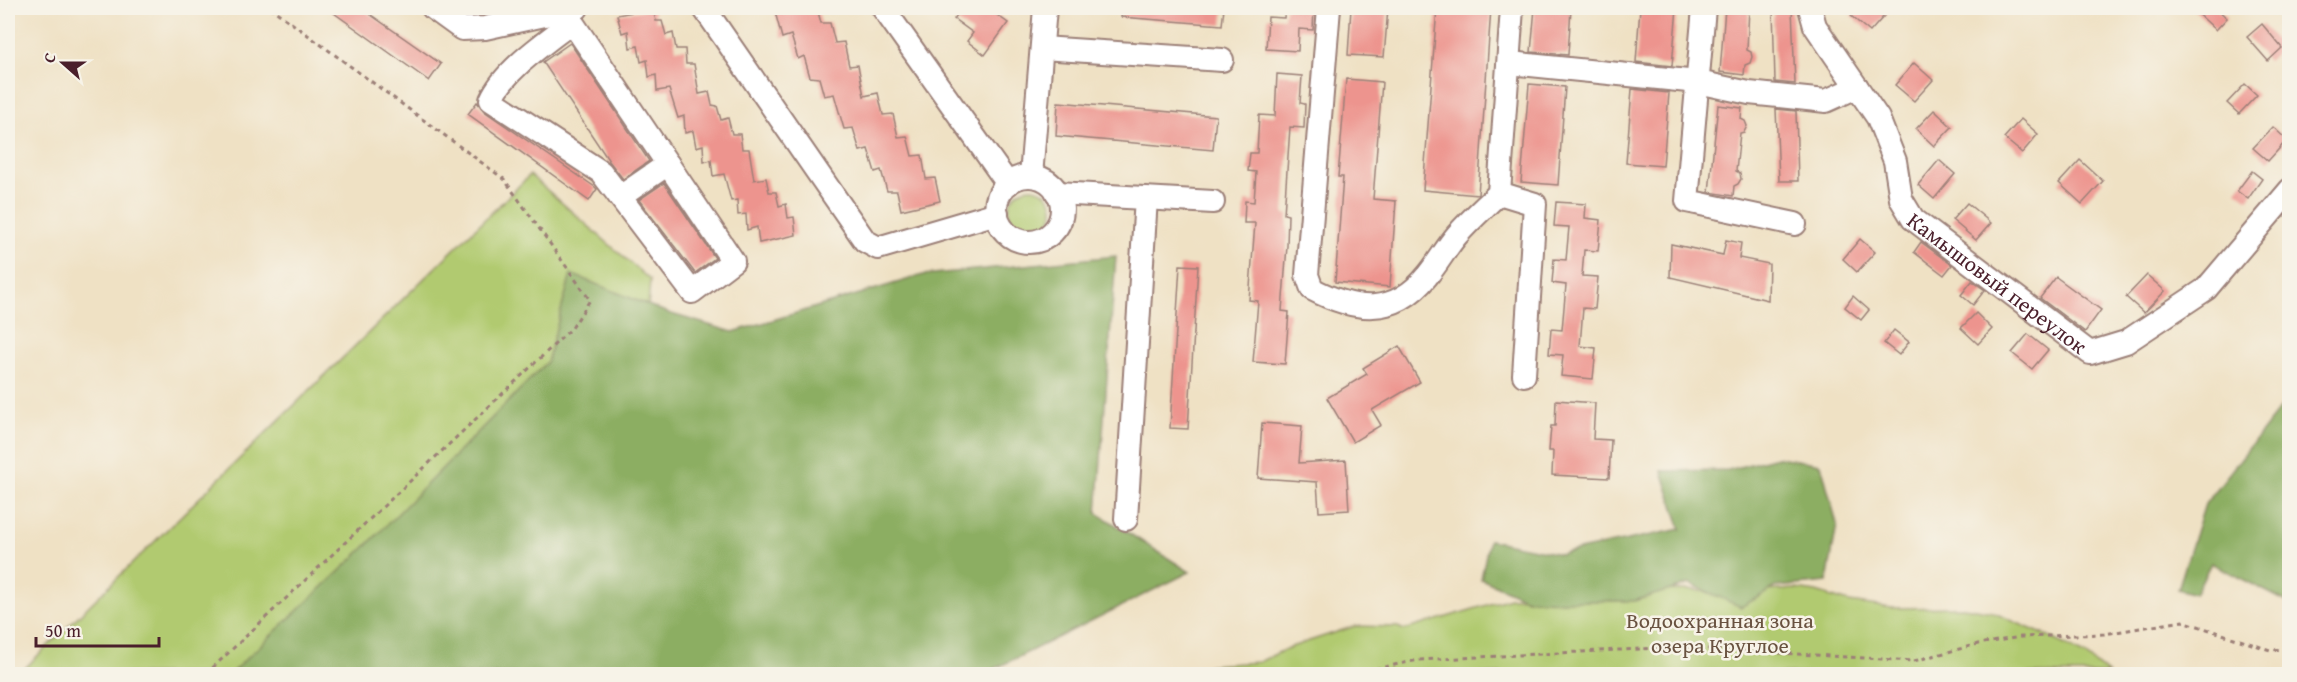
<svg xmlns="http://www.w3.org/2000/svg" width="2297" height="682" viewBox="0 0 2297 682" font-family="'Gentium Book Plus',serif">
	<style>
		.green { fill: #b1ca70; stroke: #7e744e; stroke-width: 1.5 }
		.forest { fill: #8cae62; stroke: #6b6646; stroke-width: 1.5 }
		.building { fill: #ed948e }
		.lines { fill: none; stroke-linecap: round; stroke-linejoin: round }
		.minor-casing { stroke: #9c8078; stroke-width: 26 }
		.path { stroke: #9c8078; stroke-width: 3; stroke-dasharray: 4.5 4.5; stroke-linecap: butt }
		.minor { stroke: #fff; stroke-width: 22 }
		.labels { text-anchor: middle; stroke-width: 5; stroke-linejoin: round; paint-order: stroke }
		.street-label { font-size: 22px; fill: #4a1f2b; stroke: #f7f3e8 }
		.park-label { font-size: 22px; fill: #695240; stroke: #f7f3e8 }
	</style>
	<rect width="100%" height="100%" fill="#f7f3e8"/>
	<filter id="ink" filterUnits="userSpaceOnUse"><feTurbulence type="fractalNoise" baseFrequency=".0167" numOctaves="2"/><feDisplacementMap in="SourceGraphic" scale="12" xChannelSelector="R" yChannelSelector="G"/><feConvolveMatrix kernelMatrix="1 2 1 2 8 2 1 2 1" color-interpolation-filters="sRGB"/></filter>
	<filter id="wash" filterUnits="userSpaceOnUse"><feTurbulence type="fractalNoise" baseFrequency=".008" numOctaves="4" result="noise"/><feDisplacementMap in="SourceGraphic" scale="24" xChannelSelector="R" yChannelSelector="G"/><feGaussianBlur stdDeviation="1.35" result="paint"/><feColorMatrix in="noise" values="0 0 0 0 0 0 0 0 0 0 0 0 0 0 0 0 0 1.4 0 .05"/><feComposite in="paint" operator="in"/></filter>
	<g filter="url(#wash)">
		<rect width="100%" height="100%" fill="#efe1c4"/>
		<g class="green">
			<path d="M 530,175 L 650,280 L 622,674 L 19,674 Z"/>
			<circle cx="1031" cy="210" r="22"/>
			<path d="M 1796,589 L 1816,592 L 1849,602 L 1892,608 L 1964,607 L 1992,612 L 2052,638 L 2086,656 L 2108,674 L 1178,674 L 1211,665 L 1259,662 L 1288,648 L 1355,626 L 1398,627 L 1404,630 L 1510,598 L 1631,591 L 1694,590 L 1718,594 Z"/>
		</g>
		<g class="forest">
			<path d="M 1116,256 L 1097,513 L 1190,572 L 984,674 L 230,674 L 363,549 L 547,362 L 571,274 L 668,313 L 733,332 L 923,275 Z"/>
			<path d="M 2289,397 L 2289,603 L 2211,563 L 2195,594 L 2178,589 L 2205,504 Z"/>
			<path d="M 1777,457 L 1821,464 L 1837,524 L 1827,582 L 1776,587 L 1741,607 L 1690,584 L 1634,601 L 1559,601 L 1527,599 L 1481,579 L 1489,540 L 1560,554 L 1681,529 L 1662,471 L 1728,470 Z"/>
		</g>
		<g id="blocks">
			<g class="building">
				<path d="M 327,8 L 361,8 L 441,64 L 429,81 Z"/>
				<path d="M 653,8 L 656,21 L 662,21 L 666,35 L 673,33 L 676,49 L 685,49 L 686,64 L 694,64 L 699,94 L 709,92 L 712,105 L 717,106 L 721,120 L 728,118 L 732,134 L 740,134 L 742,149 L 749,149 L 754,180 L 766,178 L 769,192 L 776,192 L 779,206 L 786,204 L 788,218 L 794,217 L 796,235 L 759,243 L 757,227 L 747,230 L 746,214 L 738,215 L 737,200 L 731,201 L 724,174 L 713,176 L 711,160 L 704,162 L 703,145 L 696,147 L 693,131 L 685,133 L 684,116 L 678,118 L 669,89 L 657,91 L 656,75 L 649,77 L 647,60 L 641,62 L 638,46 L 630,48 L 628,31 L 622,33 L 617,15 Z"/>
				<path d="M 774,8 L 817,8 L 821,23 L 830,23 L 835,43 L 844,42 L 849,66 L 858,65 L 864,96 L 878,93 L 883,115 L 893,114 L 898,137 L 907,136 L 912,156 L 922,155 L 926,179 L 935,178 L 940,201 L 901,210 L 897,191 L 887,191 L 881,170 L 875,172 L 868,149 L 860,151 L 853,128 L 844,129 L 834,94 L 824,96 L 819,78 L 810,77 L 804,56 L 798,59 L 791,35 L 782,38 Z"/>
				<path d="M 962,8 L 987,8 L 1008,23 L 985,55 L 967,41 L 973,33 L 954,19 Z"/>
				<path d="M 1122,8 L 1224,8 L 1222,25 L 1121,17 Z"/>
				<path d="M 1285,8 L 1314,8 L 1313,30 L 1299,29 L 1298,51 L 1266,49 L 1268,17 L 1284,18 Z"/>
				<path d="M 1351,8 L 1388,8 L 1384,57 L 1348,55 Z"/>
				<path d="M 1437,8 L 1491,8 L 1478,195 L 1423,190 Z"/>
				<path d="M 1535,8 L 1571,8 L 1568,55 L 1531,52 Z"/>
				<path d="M 1640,8 L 1677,8 L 1672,66 L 1636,62 Z"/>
				<path d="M 1725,8 L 1749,8 L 1747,50 L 1751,52 L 1752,57 L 1750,63 L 1745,65 L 1744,75 L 1720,72 Z"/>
				<path d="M 1773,8 L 1792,8 L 1795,84 L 1775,82 Z"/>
				<path d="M 1858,8 L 1891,8 L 1870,32 L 1851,16 Z"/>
				<path d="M 2192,8 L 2216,8 L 2227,18 L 2216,30 Z"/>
				<path d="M 2262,24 L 2282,48 L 2268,61 L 2247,37 Z"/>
				<path d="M 570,43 L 649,161 L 623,179 L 609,161 L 543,62 Z"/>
				<path d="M 1914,63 L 1933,80 L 1914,101 L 1895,85 Z"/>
				<path d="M 1277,74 L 1302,76 L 1300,103 L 1305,104 L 1304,128 L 1290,127 L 1284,214 L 1288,215 L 1287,246 L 1282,311 L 1289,312 L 1285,364 L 1253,362 L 1258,301 L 1249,300 L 1255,223 L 1244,223 L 1245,201 L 1254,202 L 1256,172 L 1248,171 L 1250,153 L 1257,153 L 1259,115 L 1275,116 Z"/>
				<path d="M 1346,79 L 1382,82 L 1373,199 L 1396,201 L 1390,287 L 1335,282 L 1343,177 L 1338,177 Z"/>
				<path d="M 1529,84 L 1565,87 L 1558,185 L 1521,182 Z"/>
				<path d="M 2245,84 L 2257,95 L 2239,114 L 2227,103 Z"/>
				<path d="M 1632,89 L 1669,93 L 1663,166 L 1626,163 Z"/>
				<path d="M 477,102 L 484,111 L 595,187 L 597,189 L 589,201 L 468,114 Z"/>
				<path d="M 1058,102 L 1216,116 L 1213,150 L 1056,136 Z"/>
				<path d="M 1718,105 L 1742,108 L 1741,119 L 1745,121 L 1747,126 L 1744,132 L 1740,133 L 1736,171 L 1740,173 L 1741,179 L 1738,184 L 1734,186 L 1733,196 L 1709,192 Z"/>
				<path d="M 1776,109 L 1796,111 L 1798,181 L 1779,181 Z"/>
				<path d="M 1934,110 L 1952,127 L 1934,146 L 1916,129 Z"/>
				<path d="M 2021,119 L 2038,134 L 2022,153 L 2004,138 Z"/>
				<path d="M 2273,127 L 2287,140 L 2268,161 L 2253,148 Z"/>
				<path d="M 1939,160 L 1955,174 L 1934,199 L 1918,185 Z"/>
				<path d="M 2080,160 L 2103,181 L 2082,204 L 2059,183 Z"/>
				<path d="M 2252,171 L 2262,179 L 2248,199 L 2237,191 Z"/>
				<path d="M 664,183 L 715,258 L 695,273 L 639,200 Z"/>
				<path d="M 1556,202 L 1586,204 L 1585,218 L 1601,220 L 1598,251 L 1584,250 L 1582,276 L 1598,277 L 1595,309 L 1583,308 L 1580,346 L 1596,348 L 1593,379 L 1561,376 L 1563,355 L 1549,354 L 1551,329 L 1562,330 L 1566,285 L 1552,283 L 1554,259 L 1566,260 L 1569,227 L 1554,226 Z"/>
				<path d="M 1967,203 L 1991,223 L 1976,240 L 1952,220 Z"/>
				<path d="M 1860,239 L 1875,252 L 1857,272 L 1843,259 Z"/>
				<path d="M 1726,240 L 1741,243 L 1739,258 L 1769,264 L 1768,300 L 1670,277 L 1671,244 L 1723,255 Z"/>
				<path d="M 1921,242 L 1952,265 L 1944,275 L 1914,252 Z"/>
				<path d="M 1180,265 L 1198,266 L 1188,429 L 1170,428 Z"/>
				<path d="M 2147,275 L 2165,291 L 2144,313 L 2126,297 Z"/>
				<path d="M 2056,277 L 2101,310 L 2085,332 L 2040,298 Z"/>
				<path d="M 1972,281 L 1985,290 L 1973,305 L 1961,295 Z"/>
				<path d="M 1853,296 L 1869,310 L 1861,320 L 1845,307 Z"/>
				<path d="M 1976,313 L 1992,329 L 1978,344 L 1961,328 Z"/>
				<path d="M 1894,330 L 1909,342 L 1899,355 L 1884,343 Z"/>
				<path d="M 2028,334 L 2048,350 L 2032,369 L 2012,353 Z"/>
				<path d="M 1399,346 L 1420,382 L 1372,410 L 1381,425 L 1353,442 L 1327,398 L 1367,374 L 1363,368 Z"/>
				<path d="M 1556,400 L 1595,403 L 1593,439 L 1611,440 L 1609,478 L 1552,475 L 1553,451 L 1549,451 L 1551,426 L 1555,426 Z"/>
				<path d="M 1262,423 L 1302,426 L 1299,463 L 1346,460 L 1349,510 L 1319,512 L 1317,482 L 1258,478 Z"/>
			</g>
		</g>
	</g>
	<g filter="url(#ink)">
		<use href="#blocks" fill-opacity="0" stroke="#9c8078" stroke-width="1.5"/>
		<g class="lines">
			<g class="minor-casing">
				<g id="minor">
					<path d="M 433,8 L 462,29 L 485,28 L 577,8"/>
					<path d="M 704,8 L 865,241 L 878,248 L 997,213"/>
					<path d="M 883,8 L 1008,184"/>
					<path d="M 1329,8 L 1307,275 L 1312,289 C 1354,311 1394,317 1427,276 C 1438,263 1446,248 1457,235 C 1470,220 1485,207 1499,193 L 1512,8"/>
					<path d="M 1704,8 L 1687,201 L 1795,224"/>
					<path id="s1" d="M 1810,8 L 1815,26 L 1878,118 L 1895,161 L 1901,199 L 1913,219 L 2090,353 L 2126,342 L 2206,289 L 2290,190"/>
					<path d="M 564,11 L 572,22 L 733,261 L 692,292 L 601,172 L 491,100 C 504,70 546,42 572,22"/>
					<path d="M 1042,48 L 1222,60"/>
					<path d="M 1509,63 L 1698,82 L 1749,93 L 1826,101 L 1857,87"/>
					<path d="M 1031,176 L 1045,8"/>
					<circle cx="1029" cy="209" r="33"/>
					<path d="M 1057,193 L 1213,202"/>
					<path d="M 1499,193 L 1535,204 L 1524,375"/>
					<path d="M 620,197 L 668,164"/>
					<path d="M 1126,519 L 1146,198"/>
				</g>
			</g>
			<g class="path">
				<path d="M 206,674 L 572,328 L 590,300 L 504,179 L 271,8"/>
				<path d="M 1349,674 L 1419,660 L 1680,647 L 1914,661 L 1978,644 L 2021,637 L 2104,634 L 2183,621 L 2270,650 L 2290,649"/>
			</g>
			<use href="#minor" class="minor"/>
		</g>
	</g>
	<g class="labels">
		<g class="street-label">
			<text dy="8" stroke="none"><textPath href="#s1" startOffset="344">Камышовый переулок</textPath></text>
		</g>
		<g class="park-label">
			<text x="1720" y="628">Водоохранная зона<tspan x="1720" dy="25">озера Круглое</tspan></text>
		</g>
	</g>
	<rect width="2297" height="682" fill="none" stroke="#f7f3e8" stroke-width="30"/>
	<g transform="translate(63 63) rotate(291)" stroke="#f7f3e8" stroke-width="4.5" paint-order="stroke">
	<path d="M0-4.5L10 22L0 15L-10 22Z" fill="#4a1f2b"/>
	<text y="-9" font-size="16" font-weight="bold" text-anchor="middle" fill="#4a1f2b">С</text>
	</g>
	<path d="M36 637v9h123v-9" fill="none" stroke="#4a1f2b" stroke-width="3"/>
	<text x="45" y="637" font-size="18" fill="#4a1f2b" stroke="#f7f3e8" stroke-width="4.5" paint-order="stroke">50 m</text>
</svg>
